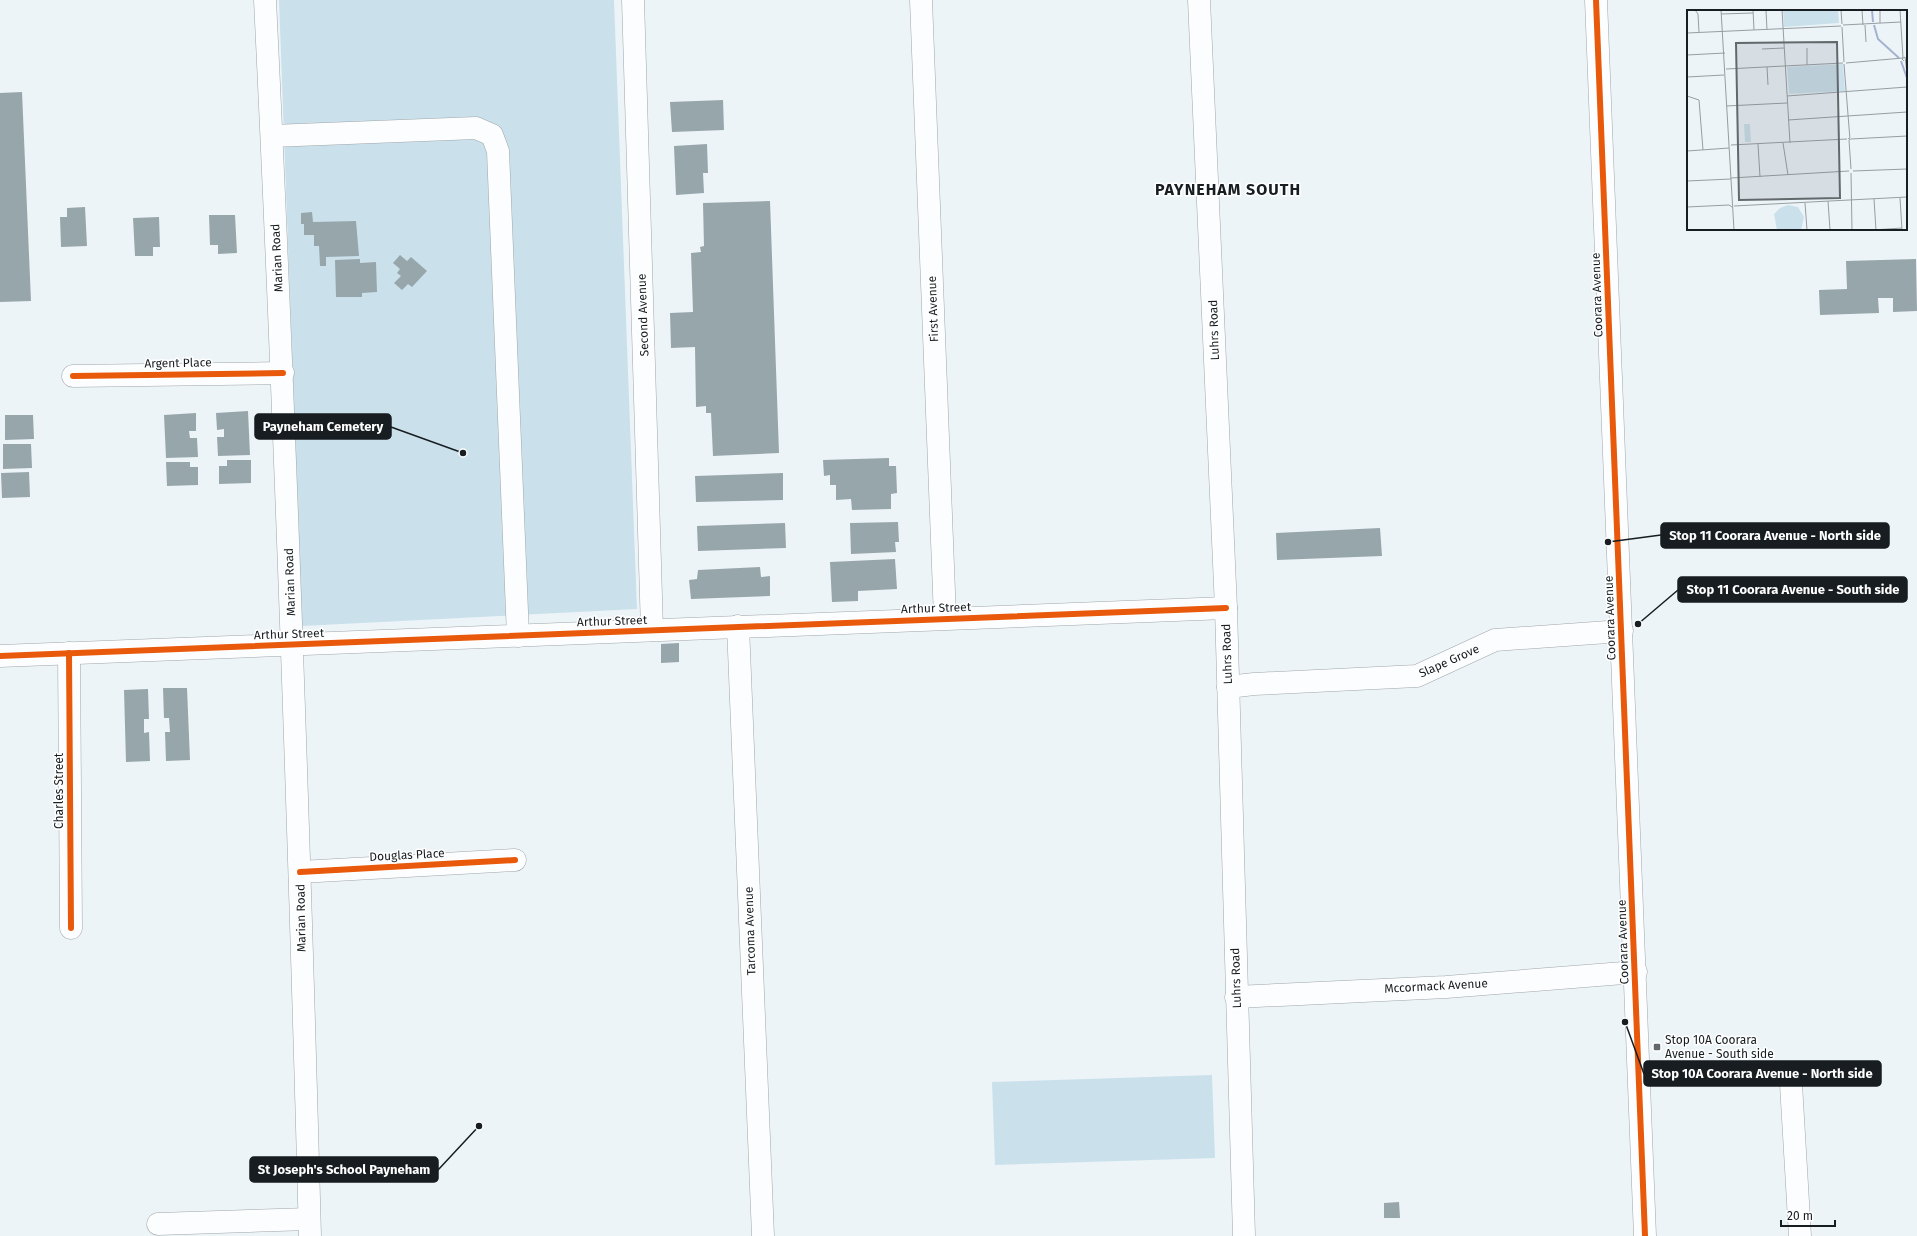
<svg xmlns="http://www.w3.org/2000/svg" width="1917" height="1236" viewBox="0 0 1917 1236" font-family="'Fira Sans',sans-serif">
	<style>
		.green { fill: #cae1ec }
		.building { fill: #97a6aa }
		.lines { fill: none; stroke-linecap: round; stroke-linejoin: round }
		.minor-casing { stroke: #a0a6aa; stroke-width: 23 }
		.minor { stroke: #fcfdfe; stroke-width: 22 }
		.cycleway-casing { stroke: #fff; stroke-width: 8 }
		.cycleway { stroke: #e8590c; stroke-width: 6 }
		.poi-dot { fill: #62686c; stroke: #fff; stroke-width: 1.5 }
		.labels { text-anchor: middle; stroke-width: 3; stroke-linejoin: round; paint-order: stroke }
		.street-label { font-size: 12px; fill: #171d21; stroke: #fff }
		.poi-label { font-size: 12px; fill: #171d21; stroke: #fff; text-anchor: start }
		.district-label { font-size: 16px; font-weight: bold; letter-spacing: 1px; fill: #171d21; stroke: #fff }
		.inset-river { fill: none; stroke: #a4b2d1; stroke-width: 2 }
		.inset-road { fill: none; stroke: #979ea2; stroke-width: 1 }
		.view { fill: #62686c; fill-opacity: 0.15; stroke: #62686c; stroke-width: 2 }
		.inset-edge { fill: none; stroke: #171d21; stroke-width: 2 }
		.leader { fill: none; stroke: #171d21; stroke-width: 1.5 }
		.callout-dot { fill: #171d21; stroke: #fff; stroke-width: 1.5 }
		.callout { fill: #171d21; stroke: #171d21; stroke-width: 1.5 }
		.callout-label { font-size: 13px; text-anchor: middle; font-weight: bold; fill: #fff }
	</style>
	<rect width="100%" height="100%" fill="#ecf4f8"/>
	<g class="green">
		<path d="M 279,0 L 614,0 L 637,609 L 302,626 Z"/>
		<path d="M 1212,1075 L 1215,1158 L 995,1165 L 992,1082 Z"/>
	</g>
	<g class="building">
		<path d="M 22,92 L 31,301 L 0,302 L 0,93 Z"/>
		<path d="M 723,100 L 724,130 L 672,132 L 670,102 Z"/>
		<path d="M 707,144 L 708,173 L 703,173 L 704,193 L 676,195 L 674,146 Z"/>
		<path d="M 770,201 L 779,453 L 713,456 L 711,413 L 706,413 L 706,406 L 696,407 L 695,347 L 671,348 L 670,313 L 693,312 L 691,253 L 701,252 L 700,247 L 704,246 L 703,203 Z"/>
		<path d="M 85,207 L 87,246 L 61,247 L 60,217 L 67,217 L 67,208 Z"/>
		<path d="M 312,212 L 313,222 L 356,221 L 359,256 L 326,257 L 326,266 L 320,266 L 319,246 L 314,246 L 314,235 L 304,235 L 304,224 L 301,224 L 301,213 Z"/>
		<path d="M 209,215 L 235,215 L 237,253 L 218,254 L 218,245 L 210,245 Z"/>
		<path d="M 159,217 L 160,247 L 153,247 L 153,256 L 135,256 L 133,218 Z"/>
		<path d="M 400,255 L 407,261 L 411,257 L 427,271 L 412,287 L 408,284 L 402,290 L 394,283 L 401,276 L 397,273 L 400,269 L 393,263 Z"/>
		<path d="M 360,259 L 360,263 L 376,262 L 377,292 L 362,293 L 362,297 L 336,297 L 335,260 Z"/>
		<path d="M 1916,259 L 1917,311 L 1893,312 L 1893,298 L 1878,298 L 1879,313 L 1820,315 L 1819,290 L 1847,289 L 1846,261 Z"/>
		<path d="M 248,411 L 250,455 L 218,456 L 217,437 L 224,437 L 224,429 L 217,430 L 216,413 Z"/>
		<path d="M 196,413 L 196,431 L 189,431 L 190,438 L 197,438 L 198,457 L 166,458 L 164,415 Z"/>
		<path d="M 5,415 L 33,415 L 34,439 L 5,440 Z"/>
		<path d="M 3,444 L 31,444 L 32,468 L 3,469 Z"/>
		<path d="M 889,458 L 889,466 L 896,466 L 897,493 L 891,494 L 891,509 L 852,510 L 851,499 L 836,500 L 836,485 L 830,485 L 830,475 L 824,476 L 823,460 Z"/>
		<path d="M 227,460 L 251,460 L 251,483 L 219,484 L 219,466 L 227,466 Z"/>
		<path d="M 166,462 L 190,462 L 190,467 L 198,467 L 198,485 L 167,486 Z"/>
		<path d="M 29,472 L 30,497 L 2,498 L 1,473 Z"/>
		<path d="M 783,473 L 783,500 L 696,502 L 695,476 Z"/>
		<path d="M 898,522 L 899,542 L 895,542 L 896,552 L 851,554 L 850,523 Z"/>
		<path d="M 785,523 L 786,548 L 698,551 L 697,526 Z"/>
		<path d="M 1380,528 L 1382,556 L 1277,560 L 1276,533 Z"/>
		<path d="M 895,559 L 897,589 L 858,591 L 858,601 L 832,602 L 830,562 Z"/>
		<path d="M 760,567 L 761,577 L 770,576 L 770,596 L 691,599 L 689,580 L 697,579 L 698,570 Z"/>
		<path d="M 679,643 L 679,662 L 661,663 L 661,644 Z"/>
		<path d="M 163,688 L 187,688 L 190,760 L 166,761 L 165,732 L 170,732 L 169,718 L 164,718 Z"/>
		<path d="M 148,689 L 149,719 L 144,719 L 144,733 L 149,732 L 150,761 L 126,762 L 124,690 Z"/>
		<path d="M 1399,1202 L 1400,1218 L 1384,1218 L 1384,1203 Z"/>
	</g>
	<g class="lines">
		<g class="minor-casing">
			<g id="minor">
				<path d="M 265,0 C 285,412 299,824 310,1236"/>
				<path d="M 633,0 L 652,630"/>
				<path d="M 921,0 L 945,618"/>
				<path d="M 1199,0 L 1226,608 L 1244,1236"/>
				<path d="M 1596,0 L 1645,1236"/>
				<path d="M 272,136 L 476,128 L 492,135 L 498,151 L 518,636"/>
				<path d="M 73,376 L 283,373"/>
				<path d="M 738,626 L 763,1236"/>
				<path d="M 69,653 L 71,928"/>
				<path d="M 0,656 L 1226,608"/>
				<path d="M 1228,687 L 1254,684 L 1417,676 L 1495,640 L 1622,631"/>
				<path d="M 300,872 L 515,860"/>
				<path d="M 1236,997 L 1446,987 L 1636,972"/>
				<path d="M 1791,1084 L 1800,1236"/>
				<path d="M 158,1224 L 309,1219"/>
			</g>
		</g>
		<use href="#minor" class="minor"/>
		<g class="cycleway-casing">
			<g id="cycleway">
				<path d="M 1596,0 L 1645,1236"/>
				<path d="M 73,376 L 283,373"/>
				<path d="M 69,653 L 71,928"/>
				<path d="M 0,656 L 1226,608"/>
				<path d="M 300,872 L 515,860"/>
			</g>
		</g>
		<use href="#cycleway" class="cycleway"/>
	</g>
	<rect class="poi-dot" x="1653" y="1043" width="8" height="8" rx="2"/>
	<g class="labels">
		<g class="street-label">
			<text transform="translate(277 258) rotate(-93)" y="4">Marian Road</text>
			<text transform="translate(1597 295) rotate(-92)" y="4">Coorara Avenue</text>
			<text transform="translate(933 309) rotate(-92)" y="4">First Avenue</text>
			<text transform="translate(643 315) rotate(-92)" y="4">Second Avenue</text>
			<text transform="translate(1214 330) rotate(-92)" y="4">Luhrs Road</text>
			<text transform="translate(178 363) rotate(-1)" y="4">Argent Place</text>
			<text transform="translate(290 582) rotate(-92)" y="4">Marian Road</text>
			<text transform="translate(936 608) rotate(-2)" y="4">Arthur Street</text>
			<text transform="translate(1610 618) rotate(-92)" y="4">Coorara Avenue</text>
			<text transform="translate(612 621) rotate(-2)" y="4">Arthur Street</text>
			<text transform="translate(289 634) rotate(-2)" y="4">Arthur Street</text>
			<text transform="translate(1227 654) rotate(-92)" y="4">Luhrs Road</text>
			<text transform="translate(1449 661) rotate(-24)" y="4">Slape Grove</text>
			<text transform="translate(59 791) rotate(-90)" y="4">Charles Street</text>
			<text transform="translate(407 855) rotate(-3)" y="4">Douglas Place</text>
			<text transform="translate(301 918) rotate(-91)" y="4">Marian Road</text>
			<text transform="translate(750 931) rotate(-92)" y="4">Tarcoma Avenue</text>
			<text transform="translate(1623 942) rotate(-92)" y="4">Coorara Avenue</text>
			<text transform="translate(1236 978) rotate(-92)" y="4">Luhrs Road</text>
			<text transform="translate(1436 986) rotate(-3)" y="4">Mccormack Avenue</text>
		</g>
		<g class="poi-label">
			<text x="1665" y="1044">Stop 10A Coorara<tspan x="1665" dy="14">Avenue - South side</tspan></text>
		</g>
		<g class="district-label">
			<text x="1228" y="195">PAYNEHAM SOUTH</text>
		</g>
	</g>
	<g transform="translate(1687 10)">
		<rect width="220" height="220" fill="#ecf4f8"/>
		<path d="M 96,0 L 151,0 L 152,13 L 97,17 ZM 156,54 L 158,81 L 102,84 L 100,57 ZM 57,114 L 63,114 L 64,132 L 58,132 ZM 101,195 L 111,197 L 117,207 L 114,220 L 90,220 L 87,204 L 93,198 Z" fill="#cae1ec"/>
		<path class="inset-river" d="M 185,0 L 186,12M 187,15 L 191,29 L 212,48M 214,51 L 220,68"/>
		<path class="inset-road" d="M 8,0 L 11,4 L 12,22M 34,0 L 47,220M 66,0 L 67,20M 79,0 L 80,20M 95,0 L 103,133M 154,0 L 155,14M 175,0 L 176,15M 193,0 L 193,13M 213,0 L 216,48M 34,4 L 66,3M 156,15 L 214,12M 178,15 L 179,32M 155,17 L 157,52M 0,23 L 154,16M 120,38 L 120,55M 75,39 L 97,38M 0,45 L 38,43M 217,51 L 215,49 L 218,47 L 220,63M 159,53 L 216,48M 157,54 L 163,130 L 161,128M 80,57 L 81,75M 39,59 L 156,53M 0,67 L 37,65M 0,86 L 12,90 L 16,140M 100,86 L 220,77M 39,96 L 100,93M 101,110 L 220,102M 164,129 L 220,126M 162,130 L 164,159M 96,133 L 101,165M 71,134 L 73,167M 44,135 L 160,129M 0,141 L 42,138M 166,161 L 220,159M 164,163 L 165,220M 44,168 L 162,161M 0,171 L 44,169M 213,188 L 215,220M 187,189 L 189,220M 141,191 L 143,220M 118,193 L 120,220M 47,196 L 220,187M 0,197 L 42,195 L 45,197M 186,220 L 215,218"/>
		<path class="view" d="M 150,32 L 153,188 L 52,190 L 49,33 Z"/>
		<rect width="220" height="220" class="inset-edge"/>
	</g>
	<path class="leader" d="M463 453L391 427M1608 542L1661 535M1638 624L1678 590M1625 1022L1644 1074M479 1126L438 1170"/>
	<g class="callout-dot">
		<circle cx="463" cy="453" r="4"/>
		<circle cx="1608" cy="542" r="4"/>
		<circle cx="1638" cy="624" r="4"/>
		<circle cx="1625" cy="1022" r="4"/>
		<circle cx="479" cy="1126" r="4"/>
	</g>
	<g class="callout">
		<rect x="255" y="414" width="136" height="25" rx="4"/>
		<rect x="1661" y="523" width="228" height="25" rx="4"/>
		<rect x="1678" y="577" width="229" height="25" rx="4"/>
		<rect x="1644" y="1061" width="237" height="25" rx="4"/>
		<rect x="250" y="1157" width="188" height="25" rx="4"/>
	</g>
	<g class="callout-label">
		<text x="323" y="431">Payneham Cemetery</text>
		<text x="1775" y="540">Stop 11 Coorara Avenue - North side</text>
		<text x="1793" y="594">Stop 11 Coorara Avenue - South side</text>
		<text x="1762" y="1078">Stop 10A Coorara Avenue - North side</text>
		<text x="344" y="1174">St Joseph's School Payneham</text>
	</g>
	<path d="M1781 1220v6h54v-6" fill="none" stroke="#171d21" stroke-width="2"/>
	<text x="1787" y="1220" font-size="12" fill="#171d21" stroke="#ffffff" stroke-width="3" paint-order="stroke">20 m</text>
</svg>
